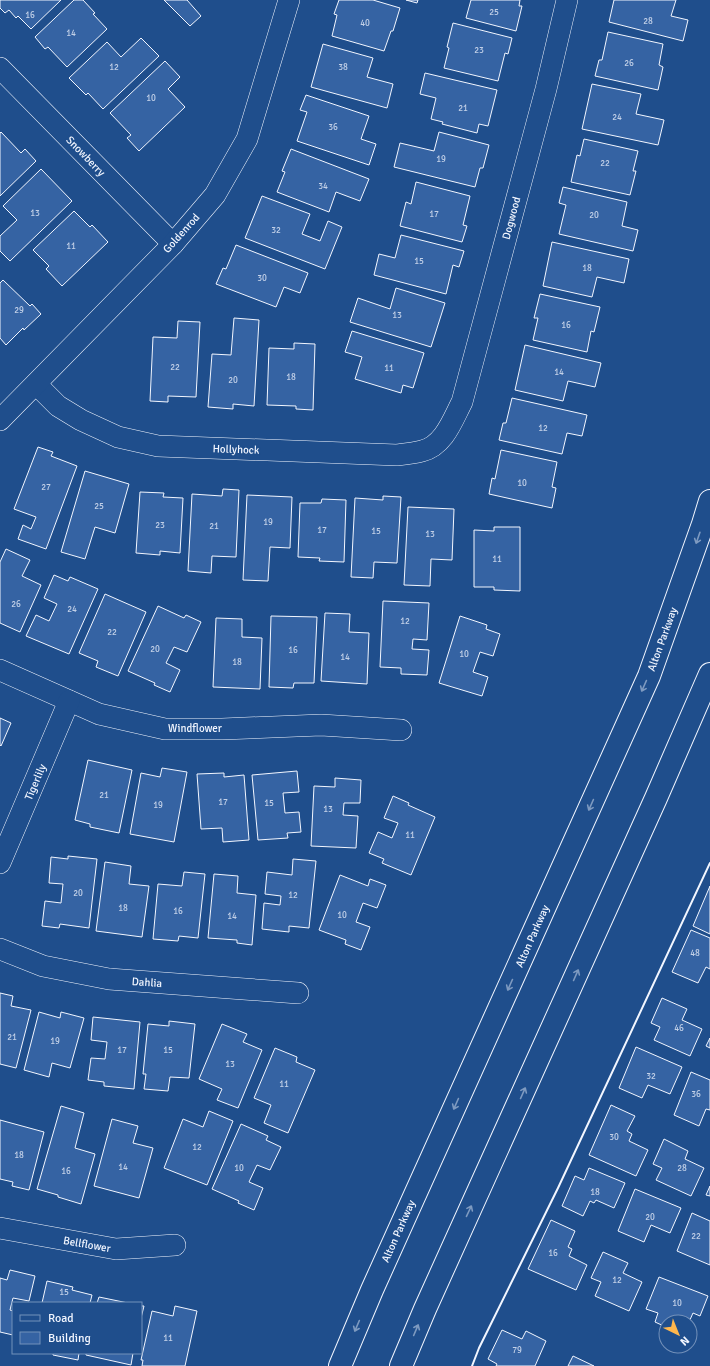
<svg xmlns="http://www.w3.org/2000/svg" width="710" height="1366" viewBox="0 0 710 1366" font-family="Signika,sans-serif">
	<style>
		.building { fill: #3563a3; stroke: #f2f6ff }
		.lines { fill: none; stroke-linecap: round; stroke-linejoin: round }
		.minor-casing { stroke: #f2f6ff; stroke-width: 22 }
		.primary-casing { stroke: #f2f6ff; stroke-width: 24 }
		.minor { stroke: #1f4e8c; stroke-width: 21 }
		.primary { stroke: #1f4e8c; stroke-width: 22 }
		.wall { stroke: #f2f6ff; stroke-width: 2 }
		.oneway { stroke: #7e9ac0 }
		.labels { text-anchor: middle; stroke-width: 3; stroke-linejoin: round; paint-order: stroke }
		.number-label { font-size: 9px; fill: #c3d1e8 }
		.street-label { font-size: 11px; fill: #f2f6ff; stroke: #1f4e8c }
	</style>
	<rect width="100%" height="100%" fill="#1f4e8c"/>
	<g class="building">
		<path d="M 0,0 L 61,0 L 31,29 L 18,16 L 16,18 L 9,10 L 5,13 L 0,8 Z"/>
		<path d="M 74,0 L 83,0 L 95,13 L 93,14 L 107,29 L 67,67 L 48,47 L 45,49 L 35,37 Z"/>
		<path d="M 164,0 L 187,0 L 201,16 L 190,26 Z"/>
		<path d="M 339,0 L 373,0 L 400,8 L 393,31 L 391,31 L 384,51 L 332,36 L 337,15 L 334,14 Z"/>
		<path d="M 406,0 L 418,0 L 417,3 Z"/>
		<path d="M 471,0 L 520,0 L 519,6 L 522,6 L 516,31 L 466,18 Z"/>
		<path d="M 614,0 L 676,0 L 671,16 L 688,20 L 683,41 L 609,22 Z"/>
		<path d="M 453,23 L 512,38 L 508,54 L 505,53 L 498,81 L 444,68 L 449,48 L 447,47 Z"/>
		<path d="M 608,32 L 663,44 L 659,65 L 663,67 L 658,90 L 595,76 L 599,60 L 602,60 Z"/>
		<path d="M 141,38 L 159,56 L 103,109 L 88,93 L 86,95 L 69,78 L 107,42 L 121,57 Z"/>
		<path d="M 323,44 L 373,58 L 367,77 L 393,84 L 387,108 L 311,87 Z"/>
		<path d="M 165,61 L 180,77 L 168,89 L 185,107 L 139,151 L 127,138 L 131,135 L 110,113 Z"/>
		<path d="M 425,73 L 497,90 L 488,126 L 479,124 L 477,133 L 442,124 L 443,122 L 431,119 L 436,98 L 420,94 Z"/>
		<path d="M 592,84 L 641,94 L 636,114 L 664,120 L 658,145 L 582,129 Z"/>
		<path d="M 306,95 L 369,116 L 361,139 L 376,144 L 369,165 L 297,141 L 307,112 L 300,110 Z"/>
		<path d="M 1,132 L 21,153 L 25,149 L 36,161 L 0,196 L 0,133 Z"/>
		<path d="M 439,132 L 489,145 L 483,168 L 480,168 L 475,187 L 394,167 L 400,143 L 434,151 Z"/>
		<path d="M 584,139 L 638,151 L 633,171 L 636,171 L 630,195 L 571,182 L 577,155 L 580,156 Z"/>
		<path d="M 291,149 L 369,179 L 360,201 L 336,192 L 329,212 L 277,192 L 285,172 L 282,171 Z"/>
		<path d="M 41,169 L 72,201 L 10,261 L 0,251 L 0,236 L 17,220 L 3,206 Z"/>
		<path d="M 416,182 L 470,196 L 463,225 L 467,226 L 462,242 L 400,226 L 406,202 L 411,204 Z"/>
		<path d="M 563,187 L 627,202 L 622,226 L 638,230 L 633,251 L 559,234 L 566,205 L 559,203 Z"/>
		<path d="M 262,196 L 310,214 L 302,234 L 320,241 L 328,221 L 342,227 L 325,269 L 245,238 Z"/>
		<path d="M 74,211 L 90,227 L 92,225 L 108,242 L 62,286 L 46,269 L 49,266 L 33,250 Z"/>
		<path d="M 401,235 L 464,251 L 459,267 L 453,265 L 446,294 L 374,275 L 379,254 L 395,258 Z"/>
		<path d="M 552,242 L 629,259 L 624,283 L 597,277 L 592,297 L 543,286 Z"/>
		<path d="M 236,245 L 308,273 L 300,293 L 284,287 L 276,307 L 216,284 L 223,268 L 226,269 Z"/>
		<path d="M 3,280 L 30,306 L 32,304 L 41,314 L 24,330 L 23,328 L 6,345 L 0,338 L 0,283 Z"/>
		<path d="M 396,288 L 445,303 L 431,347 L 350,322 L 358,298 L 390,309 Z"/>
		<path d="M 540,294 L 600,307 L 594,332 L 591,331 L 587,352 L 533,340 L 538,318 L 534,318 Z"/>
		<path d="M 234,318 L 259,320 L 254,406 L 233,404 L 233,409 L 208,407 L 212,354 L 231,355 Z"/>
		<path d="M 178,321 L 200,322 L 196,397 L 168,396 L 168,402 L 150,401 L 153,337 L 177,338 Z"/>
		<path d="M 352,331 L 424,353 L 413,388 L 403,385 L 401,393 L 355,379 L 362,357 L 345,352 Z"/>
		<path d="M 294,343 L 315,344 L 313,410 L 296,409 L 296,406 L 267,405 L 269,348 L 294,349 Z"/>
		<path d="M 525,345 L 601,363 L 595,387 L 568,381 L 563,401 L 515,390 Z"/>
		<path d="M 512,398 L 587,415 L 582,436 L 567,433 L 562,454 L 499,440 L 503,423 L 506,423 Z"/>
		<path d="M 38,447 L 53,452 L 51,456 L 77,466 L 46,549 L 18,539 L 23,525 L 31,529 L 36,517 L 14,509 Z"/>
		<path d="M 501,450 L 557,462 L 552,487 L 556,488 L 552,508 L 489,494 L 492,478 L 495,479 Z"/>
		<path d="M 85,471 L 129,484 L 115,533 L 95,527 L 85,559 L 61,552 Z"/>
		<path d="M 223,489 L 239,490 L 236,557 L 212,556 L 211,573 L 188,571 L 192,494 L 222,496 Z"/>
		<path d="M 140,492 L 164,493 L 163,497 L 183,498 L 180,553 L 160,551 L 160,555 L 136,553 Z"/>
		<path d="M 247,495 L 292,497 L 290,548 L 270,547 L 268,581 L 243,580 Z"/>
		<path d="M 383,496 L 401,497 L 397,563 L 374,562 L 373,578 L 351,577 L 355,498 L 383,500 Z"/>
		<path d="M 322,499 L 346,500 L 344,562 L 319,561 L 320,558 L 298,557 L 300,503 L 321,503 Z"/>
		<path d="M 408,507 L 454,509 L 452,560 L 431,559 L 430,586 L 404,585 Z"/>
		<path d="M 494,527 L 520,527 L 520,591 L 494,590 L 494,587 L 474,587 L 474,530 L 494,531 Z"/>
		<path d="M 6,549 L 30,560 L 22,576 L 41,585 L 20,632 L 0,623 L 0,562 Z"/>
		<path d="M 54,575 L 68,581 L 70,577 L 98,589 L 69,654 L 26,636 L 36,615 L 49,621 L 57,604 L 44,598 Z"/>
		<path d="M 105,594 L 146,612 L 118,676 L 96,667 L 98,661 L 79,653 Z"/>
		<path d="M 383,601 L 429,603 L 427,640 L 413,639 L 412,649 L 429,650 L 427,675 L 401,674 L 401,668 L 380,667 Z"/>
		<path d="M 158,606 L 184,618 L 186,615 L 201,622 L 187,652 L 174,647 L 166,663 L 180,670 L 170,692 L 154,685 L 155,683 L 128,671 Z"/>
		<path d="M 325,613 L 350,614 L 349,632 L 369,633 L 367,684 L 321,681 Z"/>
		<path d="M 271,616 L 317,617 L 314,683 L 294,683 L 293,688 L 269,687 Z"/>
		<path d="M 460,616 L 487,625 L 486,629 L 500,634 L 493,656 L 480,652 L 473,672 L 488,677 L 482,696 L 439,683 Z"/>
		<path d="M 216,618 L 242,619 L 242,637 L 262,638 L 260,689 L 213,687 Z"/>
		<path d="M 0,718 L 11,723 L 1,746 L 0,745 Z"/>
		<path d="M 88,760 L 132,770 L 119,833 L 90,827 L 90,824 L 75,820 Z"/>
		<path d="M 162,768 L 187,772 L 174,842 L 130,834 L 141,773 L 160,777 Z"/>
		<path d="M 297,771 L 299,792 L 283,793 L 285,813 L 299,812 L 301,832 L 287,833 L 288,838 L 258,840 L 252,775 Z"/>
		<path d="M 224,773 L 224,777 L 244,775 L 249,840 L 223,842 L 222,828 L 201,829 L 197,774 Z"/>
		<path d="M 335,778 L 361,780 L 360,803 L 344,803 L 343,815 L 358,816 L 356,848 L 311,846 L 314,786 L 335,787 Z"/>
		<path d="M 393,796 L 409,803 L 408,805 L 435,817 L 411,875 L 382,863 L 384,859 L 369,853 L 378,832 L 392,838 L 398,823 L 384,818 Z"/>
		<path d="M 68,856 L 97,859 L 89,928 L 60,924 L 59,928 L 42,926 L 45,901 L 61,903 L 63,884 L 49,883 L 51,857 L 68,859 Z"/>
		<path d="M 293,859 L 316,861 L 309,928 L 289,926 L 289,932 L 262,929 L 264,903 L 280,905 L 281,896 L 265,894 L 267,872 L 292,875 Z"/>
		<path d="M 105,862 L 131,866 L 129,884 L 149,886 L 142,937 L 96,931 Z"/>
		<path d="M 184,872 L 205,874 L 198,938 L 179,936 L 178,941 L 153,939 L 158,884 L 182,886 Z"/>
		<path d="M 214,874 L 238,876 L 237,893 L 256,895 L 252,945 L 237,943 L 237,940 L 208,938 Z"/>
		<path d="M 340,875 L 368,886 L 370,879 L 386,885 L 377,908 L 363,903 L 356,922 L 370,927 L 361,950 L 345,944 L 346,940 L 319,930 Z"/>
		<path d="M 710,886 L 710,934 L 693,926 Z"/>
		<path d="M 691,930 L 710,938 L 710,969 L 706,967 L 698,983 L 672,972 Z"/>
		<path d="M 0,993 L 13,996 L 11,1006 L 31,1010 L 16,1068 L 0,1064 Z"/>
		<path d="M 662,998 L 687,1009 L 682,1020 L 702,1029 L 690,1056 L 654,1040 L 660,1027 L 651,1023 Z"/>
		<path d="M 39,1012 L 60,1018 L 61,1012 L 84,1018 L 70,1068 L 52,1063 L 49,1077 L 24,1070 Z"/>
		<path d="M 93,1017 L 140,1022 L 134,1089 L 104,1086 L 104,1082 L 88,1080 L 91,1058 L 105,1059 L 107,1042 L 91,1040 Z"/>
		<path d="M 169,1021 L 195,1024 L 189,1078 L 170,1077 L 168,1091 L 144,1089 L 146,1074 L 143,1074 L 148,1024 L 169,1026 Z"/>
		<path d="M 222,1024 L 247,1034 L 243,1042 L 262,1050 L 238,1108 L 217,1100 L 222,1089 L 199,1079 Z"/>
		<path d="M 710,1038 L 710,1048 L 706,1046 Z"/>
		<path d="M 636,1047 L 682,1067 L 670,1094 L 648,1085 L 642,1098 L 619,1088 Z"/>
		<path d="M 275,1048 L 297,1057 L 296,1062 L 315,1070 L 288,1133 L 264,1123 L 271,1105 L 254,1098 Z"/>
		<path d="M 691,1072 L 710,1080 L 710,1110 L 706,1109 L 699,1126 L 674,1115 Z"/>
		<path d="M 611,1105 L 635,1116 L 627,1131 L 632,1134 L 629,1141 L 648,1150 L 636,1176 L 589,1155 Z"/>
		<path d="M 61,1106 L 84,1113 L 75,1148 L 95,1154 L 81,1204 L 58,1197 L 58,1195 L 37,1189 Z"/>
		<path d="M 209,1111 L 233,1121 L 207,1185 L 164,1168 L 183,1119 L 203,1127 Z"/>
		<path d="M 112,1119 L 138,1126 L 133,1143 L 153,1148 L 139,1198 L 94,1186 Z"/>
		<path d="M 0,1120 L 44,1132 L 29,1190 L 12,1186 L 13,1182 L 0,1179 Z"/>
		<path d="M 241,1124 L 268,1136 L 266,1140 L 281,1147 L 270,1170 L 257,1165 L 249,1182 L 263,1188 L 254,1210 L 238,1203 L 239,1201 L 212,1189 Z"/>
		<path d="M 664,1139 L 688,1151 L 685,1159 L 704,1168 L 691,1196 L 656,1180 L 662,1168 L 653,1164 Z"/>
		<path d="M 589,1168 L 625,1183 L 614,1208 L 596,1200 L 594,1203 L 590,1201 L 583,1216 L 562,1206 L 575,1176 L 584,1180 Z"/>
		<path d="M 710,1186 L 710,1196 L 706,1195 Z"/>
		<path d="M 635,1189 L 681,1208 L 670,1233 L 651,1225 L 644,1242 L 618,1231 Z"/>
		<path d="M 692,1213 L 710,1221 L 710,1265 L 677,1251 Z"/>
		<path d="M 551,1220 L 575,1231 L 568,1247 L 572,1249 L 569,1256 L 587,1265 L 576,1290 L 528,1269 Z"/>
		<path d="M 603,1252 L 628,1263 L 623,1273 L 642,1282 L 629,1311 L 595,1296 L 601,1282 L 591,1278 Z"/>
		<path d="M 10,1270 L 35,1276 L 29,1301 L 13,1298 L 10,1310 L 13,1311 L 13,1335 L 0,1332 L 0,1278 L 7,1280 Z"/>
		<path d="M 659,1277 L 708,1296 L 700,1316 L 693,1313 L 689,1322 L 666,1322 L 666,1327 L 655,1322 L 658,1313 L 646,1309 Z"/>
		<path d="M 47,1281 L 73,1287 L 72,1290 L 92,1295 L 90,1303 L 42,1303 Z"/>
		<path d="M 99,1297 L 128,1303 L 97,1303 Z"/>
		<path d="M 141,1306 L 144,1306 L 141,1318 Z"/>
		<path d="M 175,1306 L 197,1311 L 185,1366 L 142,1366 L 143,1360 L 141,1360 L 152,1311 L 173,1316 Z"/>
		<path d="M 502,1330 L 522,1339 L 526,1331 L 546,1341 L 535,1366 L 496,1366 L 497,1364 L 488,1359 Z"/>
		<path d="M 53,1353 L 79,1353 L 78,1360 L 53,1355 Z"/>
		<path d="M 86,1353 L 133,1353 L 131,1365 L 86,1355 Z"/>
		<path d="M 573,1356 L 594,1366 L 568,1366 Z"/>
	</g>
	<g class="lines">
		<g class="minor-casing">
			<g id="minor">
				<path d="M 0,68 L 173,244"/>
				<path d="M 36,384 L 58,406 L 81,420 L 118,437 L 158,446 L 397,455 C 406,454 414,453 422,451 C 444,446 453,419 462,402 L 546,89 L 567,0"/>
				<path d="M 0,420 L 173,244 L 215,195 L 247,139 L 289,0"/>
				<path d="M 0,670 L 99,714 L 165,729 L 222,729 L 321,725 L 401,730"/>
				<path d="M 0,863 L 69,701"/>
				<path d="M 0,949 L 43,966 L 109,979 L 298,993"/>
				<path d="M 0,1228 L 116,1249 L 175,1245"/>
			</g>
		</g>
		<g class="primary-casing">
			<g id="primary">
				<path d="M 340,1366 L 372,1290 L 649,676 L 703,524 L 710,501"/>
				<path d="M 401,1366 L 425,1309 L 656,798 L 710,674"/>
			</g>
		</g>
		<use href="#minor" class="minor"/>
		<use href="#primary" class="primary"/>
		<path class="wall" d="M 472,1366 L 479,1348 L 558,1188 L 710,863"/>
	</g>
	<defs><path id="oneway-shaft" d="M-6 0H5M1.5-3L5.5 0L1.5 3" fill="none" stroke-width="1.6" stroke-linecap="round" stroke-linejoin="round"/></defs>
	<g class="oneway">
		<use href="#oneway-shaft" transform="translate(698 538) rotate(109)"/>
		<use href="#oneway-shaft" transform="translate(644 686) rotate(114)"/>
		<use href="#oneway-shaft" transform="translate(591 805) rotate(114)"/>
		<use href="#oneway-shaft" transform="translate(576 975) rotate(-66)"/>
		<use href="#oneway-shaft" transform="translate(510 985) rotate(114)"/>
		<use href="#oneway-shaft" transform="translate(523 1093) rotate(-66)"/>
		<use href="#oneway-shaft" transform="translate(456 1104) rotate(114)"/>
		<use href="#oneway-shaft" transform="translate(469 1211) rotate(-65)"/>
		<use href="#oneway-shaft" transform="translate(357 1326) rotate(113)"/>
		<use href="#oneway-shaft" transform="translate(416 1330) rotate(-67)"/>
	</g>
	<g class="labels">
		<g class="number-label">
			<text x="494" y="15">25</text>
			<text x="30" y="18">16</text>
			<text x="648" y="24">28</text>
			<text x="365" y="26">40</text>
			<text x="71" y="36">14</text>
			<text x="479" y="53">23</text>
			<text x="629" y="66">26</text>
			<text x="114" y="70">12</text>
			<text x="343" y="70">38</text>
			<text x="151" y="101">10</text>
			<text x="463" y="111">21</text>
			<text x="617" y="120">24</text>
			<text x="333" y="130">36</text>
			<text x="441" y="162">19</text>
			<text x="605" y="166">22</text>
			<text x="323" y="189">34</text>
			<text x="35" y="216">13</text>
			<text x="434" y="217">17</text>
			<text x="594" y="218">20</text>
			<text x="276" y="233">32</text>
			<text x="71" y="249">11</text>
			<text x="419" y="264">15</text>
			<text x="587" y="271">18</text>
			<text x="262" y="281">30</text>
			<text x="19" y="313">29</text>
			<text x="397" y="318">13</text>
			<text x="566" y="328">16</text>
			<text x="175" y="370">22</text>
			<text x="389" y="371">11</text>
			<text x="559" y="375">14</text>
			<text x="291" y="380">18</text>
			<text x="233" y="383">20</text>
			<text x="543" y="431">12</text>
			<text x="522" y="486">10</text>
			<text x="46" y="490">27</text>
			<text x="99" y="509">25</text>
			<text x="268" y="525">19</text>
			<text x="160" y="528">23</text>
			<text x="214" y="529">21</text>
			<text x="322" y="533">17</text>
			<text x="376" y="534">15</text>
			<text x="430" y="537">13</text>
			<text x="497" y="562">11</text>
			<text x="16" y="607">26</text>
			<text x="72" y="612">24</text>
			<text x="405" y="624">12</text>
			<text x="112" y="635">22</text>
			<text x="155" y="652">20</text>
			<text x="293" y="653">16</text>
			<text x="464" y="657">10</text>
			<text x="345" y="660">14</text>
			<text x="237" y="665">18</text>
			<text x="104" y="798">21</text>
			<text x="223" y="805">17</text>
			<text x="269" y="806">15</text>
			<text x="158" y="808">19</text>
			<text x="328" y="812">13</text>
			<text x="410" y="838">11</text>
			<text x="78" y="896">20</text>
			<text x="293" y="898">12</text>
			<text x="123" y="911">18</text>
			<text x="178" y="914">16</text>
			<text x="342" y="918">10</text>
			<text x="232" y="919">14</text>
			<text x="695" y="956">48</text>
			<text x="679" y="1031">46</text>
			<text x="12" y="1040">21</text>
			<text x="55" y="1044">19</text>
			<text x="122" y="1053">17</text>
			<text x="168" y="1053">15</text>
			<text x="230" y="1067">13</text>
			<text x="651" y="1079">32</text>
			<text x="284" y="1087">11</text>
			<text x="696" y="1097">36</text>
			<text x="614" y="1140">30</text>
			<text x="197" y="1150">12</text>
			<text x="19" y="1158">18</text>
			<text x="123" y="1170">14</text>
			<text x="239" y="1171">10</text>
			<text x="682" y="1171">28</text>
			<text x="66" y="1174">16</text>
			<text x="595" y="1195">18</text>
			<text x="650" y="1220">20</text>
			<text x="696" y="1239">22</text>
			<text x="553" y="1256">16</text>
			<text x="617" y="1283">12</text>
			<text x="64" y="1295">15</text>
			<text x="677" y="1306">10</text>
			<text x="168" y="1341">11</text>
			<text x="517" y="1353">79</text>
		</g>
		<g class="street-label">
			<text transform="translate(86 156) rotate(46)" y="4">Snowberry</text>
			<text transform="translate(511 218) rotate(-75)" y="4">Dogwood</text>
			<text transform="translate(181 233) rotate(-48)" y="4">Goldenrod</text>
			<text transform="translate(236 449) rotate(2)" y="4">Hollyhock</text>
			<text transform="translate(662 639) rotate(-70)" y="4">Alton Parkway</text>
			<text x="195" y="732">Windflower</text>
			<text transform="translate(35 782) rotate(-67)" y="4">Tigerlily</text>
			<text transform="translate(532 936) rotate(-66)" y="4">Alton Parkway</text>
			<text transform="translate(147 982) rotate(4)" y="4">Dahlia</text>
			<text transform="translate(398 1231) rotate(-66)" y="4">Alton Parkway</text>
			<text transform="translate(87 1244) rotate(10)" y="4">Bellflower</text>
		</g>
	</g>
	<rect x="12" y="1302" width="130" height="52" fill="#1f4e8c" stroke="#7391ba"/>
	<rect x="20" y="1315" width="20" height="6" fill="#1f4e8c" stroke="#7391ba"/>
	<text x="48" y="1322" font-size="12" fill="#f2f6ff">Road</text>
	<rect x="20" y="1332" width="20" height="12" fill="#3563a3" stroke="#7391ba"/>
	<text x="48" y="1342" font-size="12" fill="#f2f6ff">Building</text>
	<g transform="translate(678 1334) rotate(137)"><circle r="19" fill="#1f4e8c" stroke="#7391ba"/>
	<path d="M0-3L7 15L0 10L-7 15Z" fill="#ffb74d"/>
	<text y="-6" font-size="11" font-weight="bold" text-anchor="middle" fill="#f2f6ff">N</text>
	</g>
</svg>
